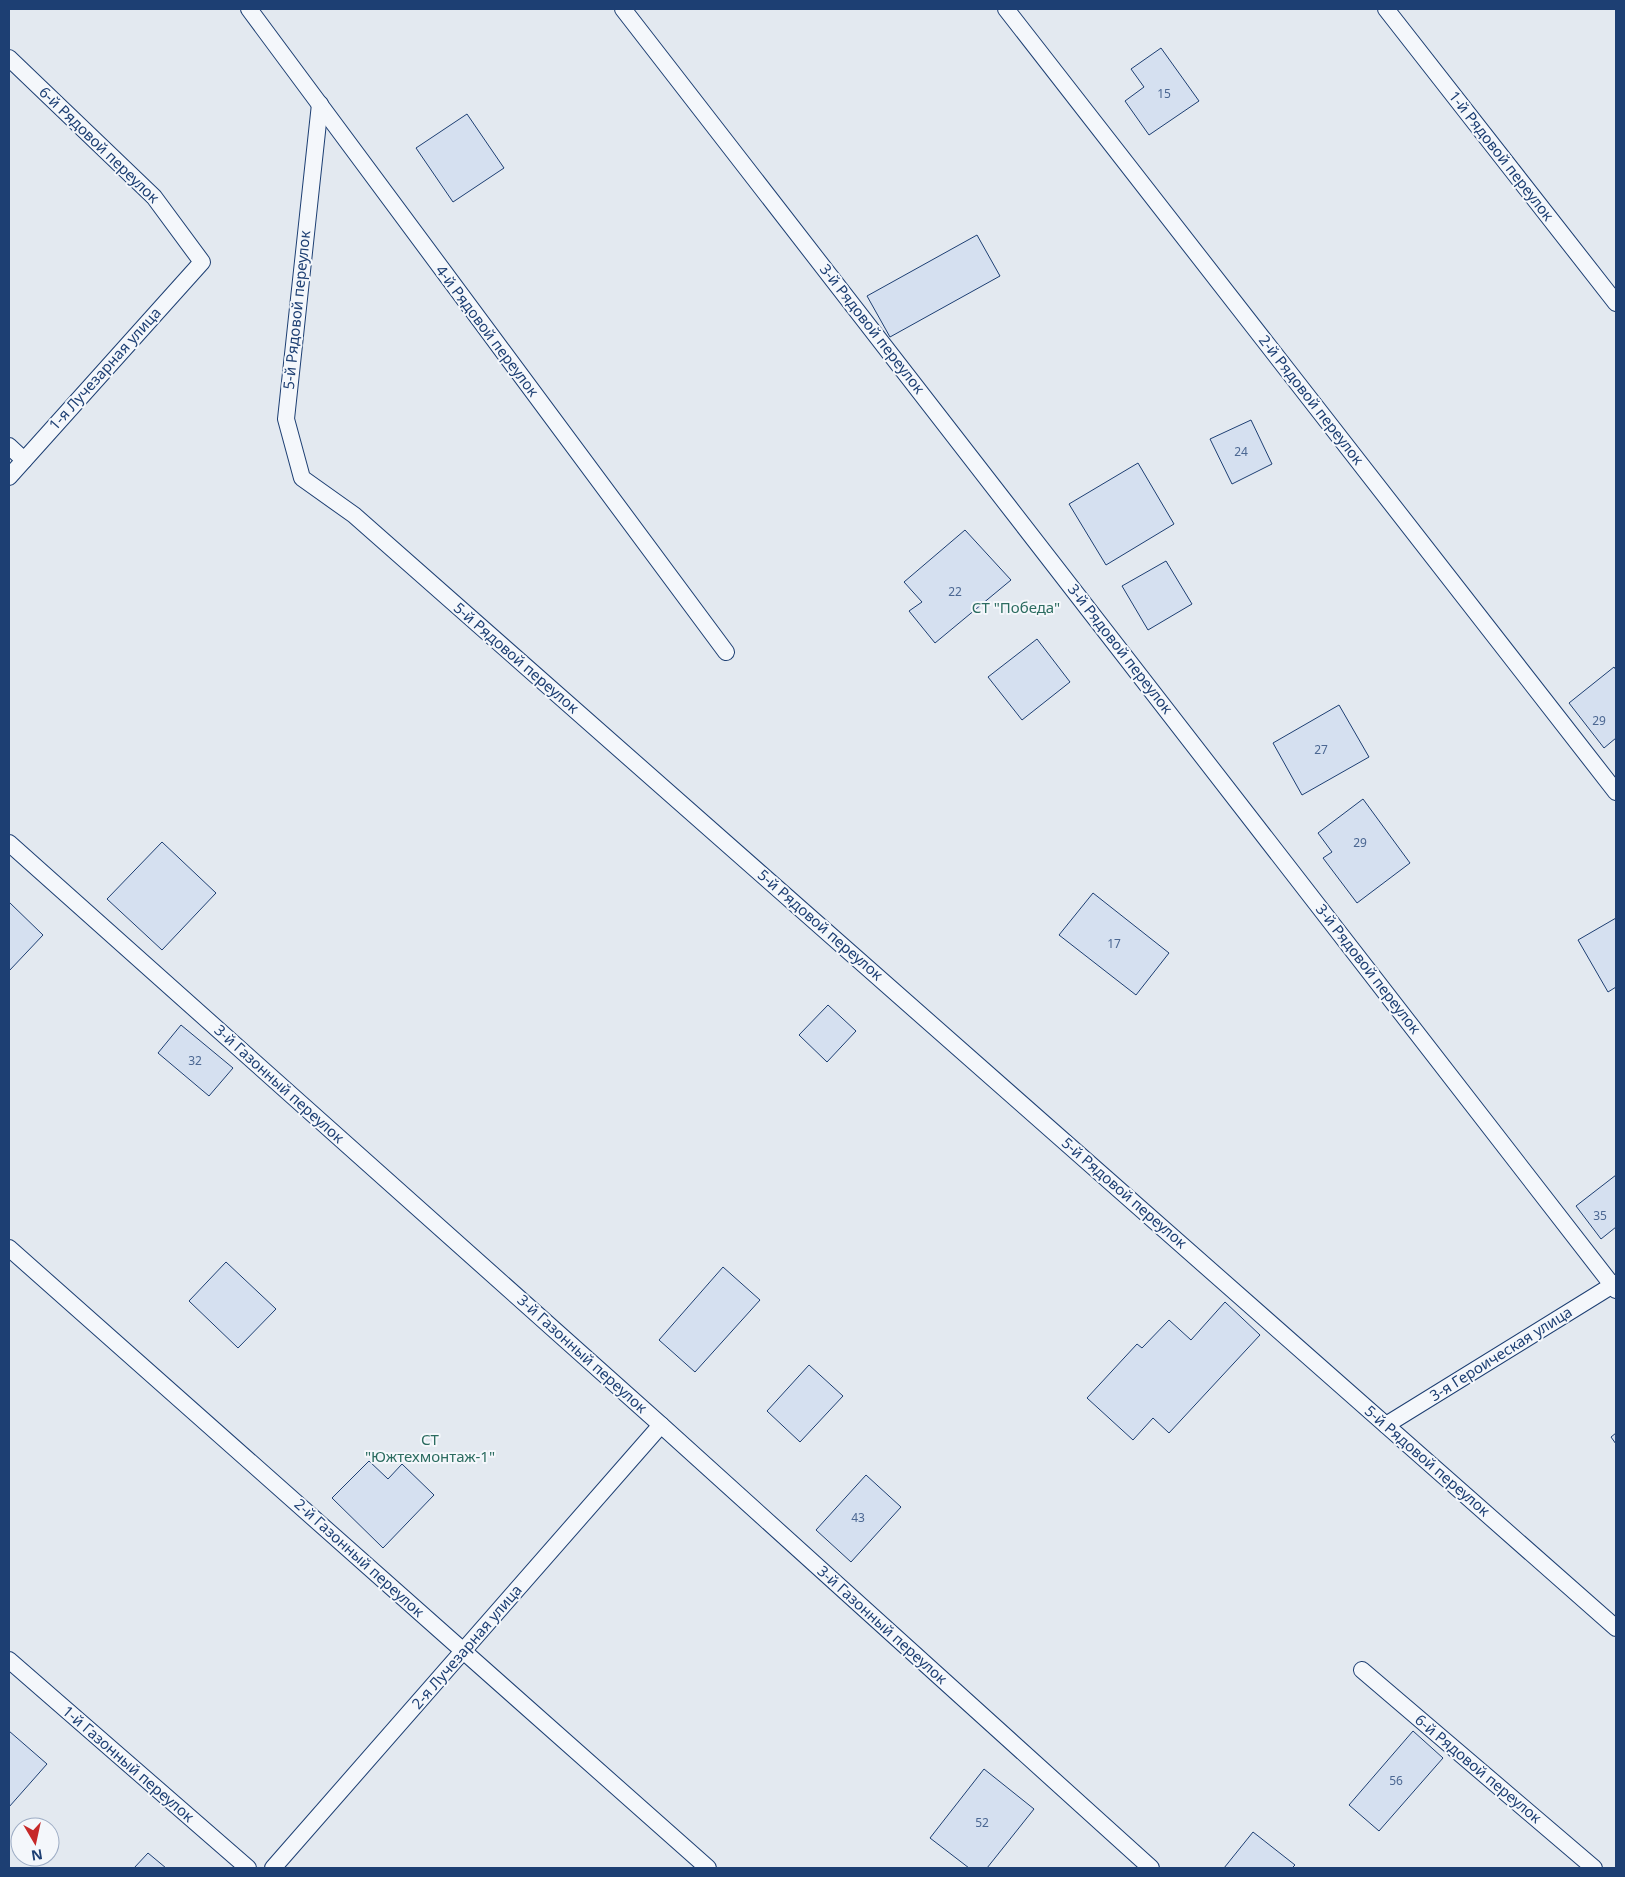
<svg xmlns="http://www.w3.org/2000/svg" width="1625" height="1877" viewBox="0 0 1625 1877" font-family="'Noto Sans',sans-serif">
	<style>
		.green { fill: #e3e9f0; stroke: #687fa3; fill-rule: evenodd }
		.building { fill: #d5e0f0; stroke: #1d3f73 }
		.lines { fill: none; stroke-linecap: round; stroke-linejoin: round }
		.lane-casing { stroke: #1d3f73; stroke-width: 18 }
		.lane { stroke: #f4f7fb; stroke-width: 16 }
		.labels { text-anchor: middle; stroke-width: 4; stroke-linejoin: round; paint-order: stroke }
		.number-label { font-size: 12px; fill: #4b6792 }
		.street-label { font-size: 15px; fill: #1d3f73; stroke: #f4f7fb }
		.park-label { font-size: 15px; fill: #2c6c60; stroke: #f4f7fb }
	</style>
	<rect width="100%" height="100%" fill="#f4f7fb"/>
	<path class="green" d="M 9,9 L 1616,9 L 1616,1868 L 9,1868 ZM 20,1827 L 50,1827 L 50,1857 L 20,1857 Z"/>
	<g class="building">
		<path d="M 1161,48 L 1199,101 L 1149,135 L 1125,101 L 1144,87 L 1131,69 Z"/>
		<path d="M 467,114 L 504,168 L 453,202 L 416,148 Z"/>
		<path d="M 977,235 L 1000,276 L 890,337 L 867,296 Z"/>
		<path d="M 1251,420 L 1272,464 L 1232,484 L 1210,439 Z"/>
		<path d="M 1138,463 L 1174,524 L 1106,565 L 1069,504 Z"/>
		<path d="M 965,530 L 1011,580 L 935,643 L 909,611 L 922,602 L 904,582 Z"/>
		<path d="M 1166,561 L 1192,604 L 1148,630 L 1122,586 Z"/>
		<path d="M 1037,639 L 1070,682 L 1022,720 L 988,677 Z"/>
		<path d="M 1614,667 L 1616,670 L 1616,738 L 1604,748 L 1569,703 Z"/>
		<path d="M 1339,705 L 1369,757 L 1302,795 L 1273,743 Z"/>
		<path d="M 1363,799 L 1410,863 L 1357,903 L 1323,858 L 1332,852 L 1318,833 Z"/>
		<path d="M 162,842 L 216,893 L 162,950 L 107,899 Z"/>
		<path d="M 1093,893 L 1169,953 L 1136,995 L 1059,935 Z"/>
		<path d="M 9,902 L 43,935 L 9,971 Z"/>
		<path d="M 1616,918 L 1616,987 L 1608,992 L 1578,940 Z"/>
		<path d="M 828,1005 L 856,1031 L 827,1062 L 799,1035 Z"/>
		<path d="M 181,1025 L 233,1068 L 209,1096 L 158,1053 Z"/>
		<path d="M 1616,1175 L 1616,1227 L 1601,1239 L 1576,1206 Z"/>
		<path d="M 226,1262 L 276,1309 L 238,1348 L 189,1301 Z"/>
		<path d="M 723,1267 L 760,1300 L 695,1372 L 659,1340 Z"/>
		<path d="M 1225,1302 L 1260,1335 L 1169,1433 L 1153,1418 L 1133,1440 L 1087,1398 L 1137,1344 L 1142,1348 L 1169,1320 L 1191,1340 Z"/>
		<path d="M 809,1365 L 843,1396 L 800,1442 L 767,1411 Z"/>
		<path d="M 1616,1433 L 1616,1444 L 1611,1437 Z"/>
		<path d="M 369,1461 L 388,1479 L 402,1464 L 434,1495 L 383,1548 L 332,1498 Z"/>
		<path d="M 866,1475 L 901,1507 L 851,1562 L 816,1530 Z"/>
		<path d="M 9,1731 L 47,1764 L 9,1807 Z"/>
		<path d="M 1413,1731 L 1443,1758 L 1379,1831 L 1349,1805 Z"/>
		<path d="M 984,1769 L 1034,1809 L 987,1868 L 969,1868 L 930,1838 Z"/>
		<path d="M 1253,1832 L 1295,1865 L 1292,1868 L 1224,1868 Z"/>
		<path d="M 148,1853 L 166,1868 L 134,1868 Z"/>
	</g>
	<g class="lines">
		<g class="lane-casing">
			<g id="lane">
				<path d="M 249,9 L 726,652"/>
				<path d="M 623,9 L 1616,1290"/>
				<path d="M 1006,9 L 1616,792"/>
				<path d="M 1386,9 L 1616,303"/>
				<path d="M 9,58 L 154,197 L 202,262 L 9,477"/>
				<path d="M 320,104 L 286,419 L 302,478 L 354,515 L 1616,1628"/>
				<path d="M 9,446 L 24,460"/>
				<path d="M 9,843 L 661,1425 L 1151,1868"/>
				<path d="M 9,1248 L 708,1868"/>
				<path d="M 1386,1425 L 1616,1283"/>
				<path d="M 9,1660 L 248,1868"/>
				<path d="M 1362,1670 L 1594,1868"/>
				<path d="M 273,1868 L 661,1425"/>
			</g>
		</g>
		<use href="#lane" class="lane"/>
	</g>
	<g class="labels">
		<g class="number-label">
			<text x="1164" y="98">15</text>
			<text x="1241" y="456">24</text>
			<text x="955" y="596">22</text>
			<text x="1599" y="725">29</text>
			<text x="1321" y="754">27</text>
			<text x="1360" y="847">29</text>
			<text x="1114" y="948">17</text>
			<text x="195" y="1065">32</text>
			<text x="1600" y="1220">35</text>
			<text x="858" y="1522">43</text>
			<text x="1396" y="1785">56</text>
			<text x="982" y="1827">52</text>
		</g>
		<g class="street-label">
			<text transform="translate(99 145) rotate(44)" y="5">6-й Рядовой переулок</text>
			<text transform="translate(1501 156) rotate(52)" y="5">1-й Рядовой переулок</text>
			<text transform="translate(297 310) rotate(-84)" y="5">5-й Рядовой переулок</text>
			<text transform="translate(872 329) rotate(52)" y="5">3-й Рядовой переулок</text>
			<text transform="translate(487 331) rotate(53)" y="5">4-й Рядовой переулок</text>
			<text transform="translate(105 369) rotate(-48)" y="5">1-я Лучезарная улица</text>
			<text transform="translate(1311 400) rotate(52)" y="5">2-й Рядовой переулок</text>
			<text transform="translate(1120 649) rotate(52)" y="5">3-й Рядовой переулок</text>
			<text transform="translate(516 658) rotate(41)" y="5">5-й Рядовой переулок</text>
			<text transform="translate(820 925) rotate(41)" y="5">5-й Рядовой переулок</text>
			<text transform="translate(1368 969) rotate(52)" y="5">3-й Рядовой переулок</text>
			<text transform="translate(279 1084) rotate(42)" y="5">3-й Газонный переулок</text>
			<text transform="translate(1124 1193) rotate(41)" y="5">5-й Рядовой переулок</text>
			<text transform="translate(582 1354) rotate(42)" y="5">3-й Газонный переулок</text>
			<text transform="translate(1501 1354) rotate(-32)" y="5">3-я Героическая улица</text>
			<text transform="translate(1427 1461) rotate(41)" y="5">5-й Рядовой переулок</text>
			<text transform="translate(359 1558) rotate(42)" y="5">2-й Газонный переулок</text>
			<text transform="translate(882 1625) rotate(42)" y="5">3-й Газонный переулок</text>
			<text transform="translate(467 1647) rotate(-49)" y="5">2-я Лучезарная улица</text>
			<text transform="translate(128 1764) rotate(41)" y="5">1-й Газонный переулок</text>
			<text transform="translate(1478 1769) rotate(40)" y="5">6-й Рядовой переулок</text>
		</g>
		<g class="park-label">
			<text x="1016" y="613">СТ "Победа"</text>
			<text x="430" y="1445">СТ<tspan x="430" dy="17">"Южтехмонтаж-1"</tspan></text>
		</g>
	</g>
	<rect width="1625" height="1877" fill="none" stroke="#1d3f73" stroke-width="20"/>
	<g transform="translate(35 1842) rotate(171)"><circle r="24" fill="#f4f7fb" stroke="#9eadc5"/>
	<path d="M0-4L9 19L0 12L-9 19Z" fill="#c62828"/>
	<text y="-8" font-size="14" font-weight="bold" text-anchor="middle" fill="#1d3f73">N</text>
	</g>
</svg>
